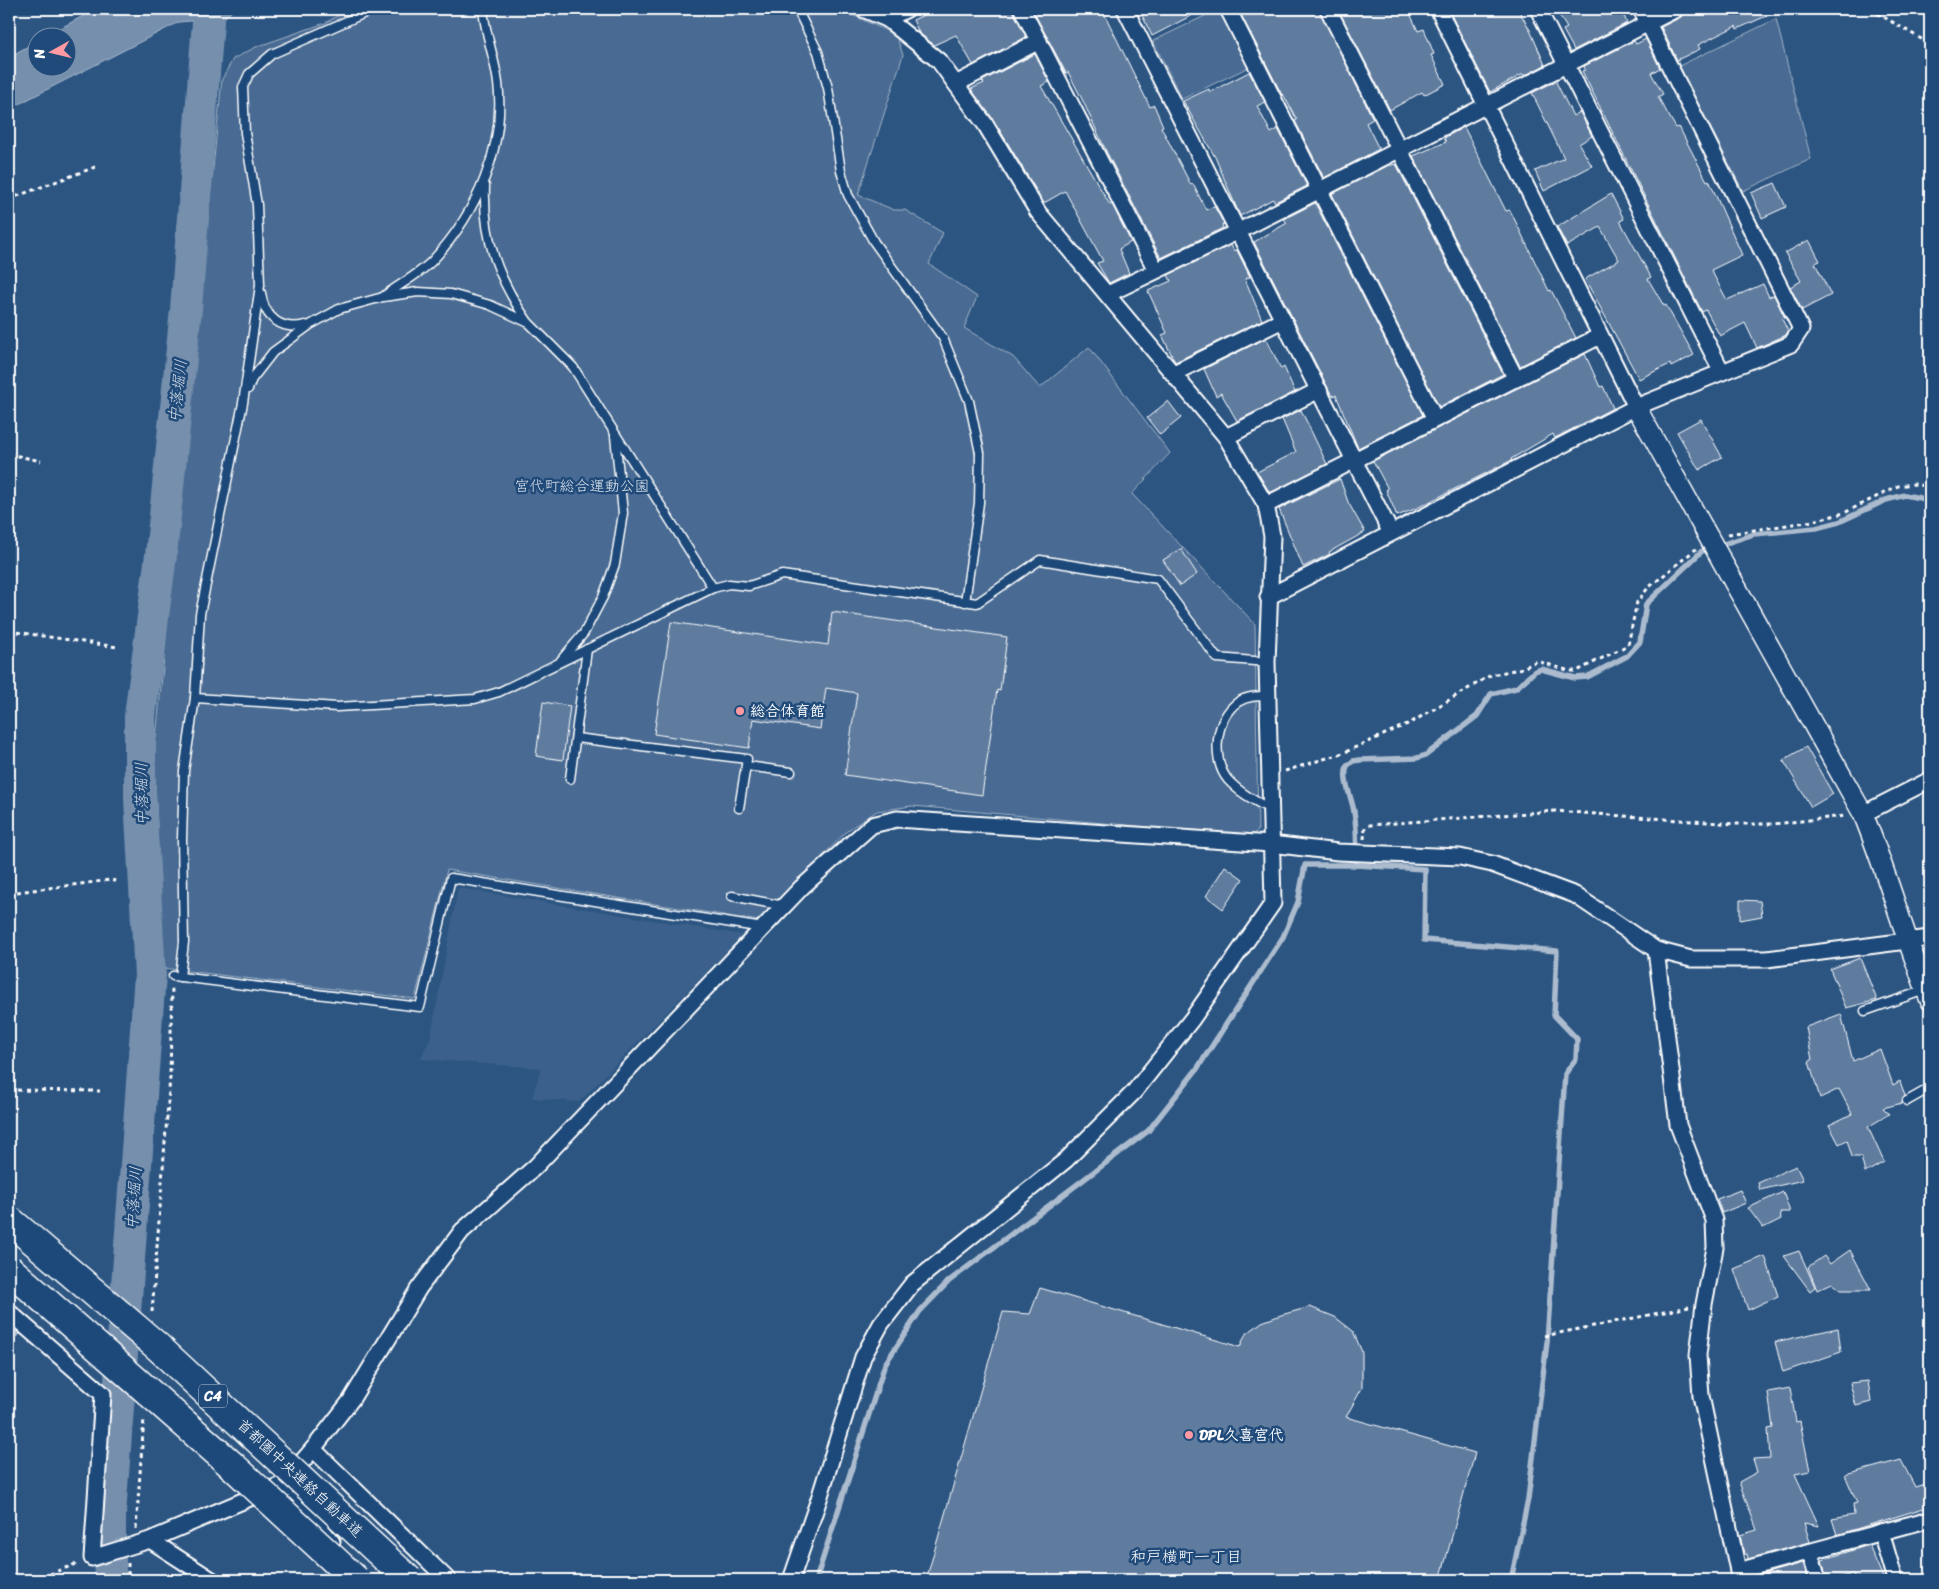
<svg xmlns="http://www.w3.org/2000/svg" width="1939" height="1589" viewBox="0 0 1939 1589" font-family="Sriracha,'Klee One',sans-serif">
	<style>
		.built { fill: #3b618b }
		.green { fill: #486b92; stroke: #a4b5c8 }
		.water { fill: #748fad; stroke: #acbcce }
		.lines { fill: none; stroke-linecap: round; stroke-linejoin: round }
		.stream { stroke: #acbcce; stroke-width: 5.5 }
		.river { stroke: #748fad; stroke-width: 32 }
		.building { fill: #5e7c9f; stroke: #fff }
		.service-casing { stroke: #fff; stroke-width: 11 }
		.minor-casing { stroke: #fff; stroke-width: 19 }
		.tertiary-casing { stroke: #fff; stroke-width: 22 }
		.path { stroke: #fff; stroke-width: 3; stroke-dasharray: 4 4; stroke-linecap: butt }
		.service { stroke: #1f4a7a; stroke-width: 8 }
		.minor { stroke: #1f4a7a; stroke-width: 15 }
		.tertiary { stroke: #1f4a7a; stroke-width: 19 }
		.motorway-bridge-casing { stroke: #fff; stroke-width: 31; stroke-linecap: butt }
		.motorway-bridge { stroke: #1f4a7a; stroke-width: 28 }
		.poi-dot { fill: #ff9aa2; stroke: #1f4a7a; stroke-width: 2 }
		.labels { text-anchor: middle; stroke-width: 5; stroke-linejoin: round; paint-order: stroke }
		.shield { fill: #1f4a7a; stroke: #bcc9d7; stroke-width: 1 }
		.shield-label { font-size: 14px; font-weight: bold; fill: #fff }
		.park-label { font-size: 15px; fill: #dae1e9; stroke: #1f4a7a }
		.poi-label { font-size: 15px; font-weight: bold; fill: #fff; stroke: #1f4a7a; text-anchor: start }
		.street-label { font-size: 15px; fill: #fff; stroke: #1f4a7a }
		.water-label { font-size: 16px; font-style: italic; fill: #d5dde6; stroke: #1f4a7a }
		.neighbourhood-label { font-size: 16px; fill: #fff; stroke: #1f4a7a }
	</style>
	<rect width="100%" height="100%" fill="#2c5582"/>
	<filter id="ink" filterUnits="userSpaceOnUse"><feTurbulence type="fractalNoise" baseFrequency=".02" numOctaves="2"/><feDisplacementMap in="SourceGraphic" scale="10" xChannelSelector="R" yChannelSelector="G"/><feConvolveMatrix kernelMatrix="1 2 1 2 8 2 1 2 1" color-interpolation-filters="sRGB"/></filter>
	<g filter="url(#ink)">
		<path class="built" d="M 458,888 L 743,935 L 579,1102 L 532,1098 L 541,1068 L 420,1059 L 430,1040 Z"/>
		<g class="green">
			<path d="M 349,9 L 839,9 L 896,35 L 903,55 L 858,195 L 894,210 L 905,210 L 943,233 L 929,264 L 977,297 L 964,328 L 1013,357 L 1040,388 L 1089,347 L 1170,453 L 1132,494 L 1255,624 L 1258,831 L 1249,836 L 912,806 L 877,811 L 848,830 L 759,921 L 447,870 L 415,999 L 163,968 L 154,757 L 222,79 L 233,59 L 256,47 L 325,23 Z"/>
			<path d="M 1219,9 L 1223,9 L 1251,66 L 1182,99 L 1153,41 Z"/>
			<path d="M 1776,19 L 1811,159 L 1743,191 L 1679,66 Z"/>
		</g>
		<path class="water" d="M 96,9 L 234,9 L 224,18 L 179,22 L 9,109 L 9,57 L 37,41 L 38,68 L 68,68 L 68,38 L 44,37 Z"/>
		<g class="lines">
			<g class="stream">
				<path d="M 1356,865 L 1425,869 L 1424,940 L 1557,951 L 1554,1015 L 1577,1039 L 1576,1059 L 1565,1074 L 1547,1342 L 1528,1499 L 1511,1580"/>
				<path d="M 9,1338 L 21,1331"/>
				<path d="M 816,1580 L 885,1364 L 920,1311 L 949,1281 L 1148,1131 L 1197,1069 L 1283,937 L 1298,902 L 1305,865 L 1356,865 C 1357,847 1357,830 1354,812 C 1352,797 1342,781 1347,766 L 1353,761 L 1360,760 L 1417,758 L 1426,755 L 1477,716 L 1491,694 L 1516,688 L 1535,671 L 1541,669 L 1575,678 L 1587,677 L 1627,656 L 1640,642 L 1646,604 L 1702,551 L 1754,534 L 1816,528 L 1839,522 L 1886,500 L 1905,495 L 1930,500"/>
			</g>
			<path class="river" d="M 110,1580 L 110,1515 L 150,975 L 140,799 L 140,716 L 161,555 L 186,309 L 209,9"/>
		</g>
		<g class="building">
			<path d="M 936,9 L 1013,9 L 1026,37 L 973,65 L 956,35 L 934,45 L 919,33 L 913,20 Z"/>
			<path d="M 1032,9 L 1102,9 L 1150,107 L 1154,105 L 1163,126 L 1161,127 L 1191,185 L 1193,184 L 1206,210 L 1214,206 L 1224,224 L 1222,225 L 1223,228 L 1161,258 L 1107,153 L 1082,99 L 1068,72 L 1066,73 Z"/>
			<path d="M 1153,9 L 1204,9 L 1152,36 L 1142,15 Z"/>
			<path d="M 1238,9 L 1319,9 L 1373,119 L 1366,123 L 1379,149 L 1324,178 L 1295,121 L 1297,120 L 1283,94 L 1282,95 Z"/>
			<path d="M 1338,9 L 1408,9 L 1418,31 L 1424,29 L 1434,54 L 1431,55 L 1445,84 L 1424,95 L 1422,92 L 1390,110 Z"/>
			<path d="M 1448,9 L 1518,9 L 1530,30 L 1545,65 L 1524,76 L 1523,74 L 1490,92 Z"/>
			<path d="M 1555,9 L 1621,9 L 1627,23 L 1574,50 L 1563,30 L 1567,28 Z"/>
			<path d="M 1685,9 L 1782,9 L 1737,29 L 1736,26 L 1698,45 L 1700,49 L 1677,60 L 1661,27 L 1681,17 Z"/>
			<path d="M 1646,39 L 1660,68 L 1651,73 L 1663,94 L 1658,97 L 1676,128 L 1679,127 L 1707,181 L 1709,180 L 1742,255 L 1711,270 L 1727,300 L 1763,284 L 1769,297 L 1774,295 L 1785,318 L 1782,319 L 1788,331 L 1786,335 L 1757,348 L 1745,323 L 1720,336 L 1706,310 L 1702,312 L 1582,71 L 1585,70 L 1584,66 L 1634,41 L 1636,44 Z"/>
			<path d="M 1035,54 L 1049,82 L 1041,86 L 1110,205 L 1112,204 L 1131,242 L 1119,249 L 1129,273 L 1109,283 L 1097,263 L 1103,261 L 1065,191 L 1044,203 L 993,119 L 971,89 L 984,83 L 982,81 Z"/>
			<path d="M 1249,72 L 1265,102 L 1257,106 L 1271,133 L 1278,129 L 1307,186 L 1275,202 L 1273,199 L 1240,216 L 1215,157 L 1183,101 L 1209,89 L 1210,92 Z"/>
			<path d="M 1554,82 L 1556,82 L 1573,116 L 1580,112 L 1592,136 L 1579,144 L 1592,166 L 1544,191 L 1535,171 L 1564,158 L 1532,93 Z"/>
			<path d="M 1464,127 L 1506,211 L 1510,210 L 1549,291 L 1551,290 L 1576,338 L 1520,366 L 1413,156 L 1446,142 L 1444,138 Z"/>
			<path d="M 1396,164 L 1503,374 L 1439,407 L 1332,194 L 1387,166 Z"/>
			<path d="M 1775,183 L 1786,207 L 1762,218 L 1751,193 Z"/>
			<path d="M 1611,194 L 1624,219 L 1620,221 L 1651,277 L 1648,279 L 1664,306 L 1666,305 L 1694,355 L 1671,367 L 1670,364 L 1639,379 L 1585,279 L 1619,260 L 1600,227 L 1567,246 L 1557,227 Z"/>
			<path d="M 1315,203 L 1423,415 L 1358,448 L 1336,395 L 1333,396 L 1330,392 L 1254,242 L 1287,223 L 1284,219 Z"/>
			<path d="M 1809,240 L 1820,261 L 1815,263 L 1831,295 L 1802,310 L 1790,287 L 1801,281 L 1785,253 Z"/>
			<path d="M 1231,245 L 1234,251 L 1237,250 L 1250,277 L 1245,279 L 1262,320 L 1175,362 L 1162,335 L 1167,333 L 1148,291 L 1171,281 L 1168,275 Z"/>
			<path d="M 1266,338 L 1281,369 L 1284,367 L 1295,392 L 1237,421 L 1221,393 L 1216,396 L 1204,369 Z"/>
			<path d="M 1585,354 L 1600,387 L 1603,386 L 1613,408 L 1555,438 L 1553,434 L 1511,459 L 1512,460 L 1417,508 L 1397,516 L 1386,490 L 1388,489 L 1373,461 Z"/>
			<path d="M 1168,401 L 1181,418 L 1160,435 L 1147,418 Z"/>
			<path d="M 1301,410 L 1327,464 L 1270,493 L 1257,472 L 1296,452 L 1282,419 Z"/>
			<path d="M 1701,419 L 1722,457 L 1699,470 L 1677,432 Z"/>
			<path d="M 1340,479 L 1348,502 L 1365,532 L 1329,552 L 1330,554 L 1303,567 L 1279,509 Z"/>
			<path d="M 1181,549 L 1197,574 L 1180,586 L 1163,560 Z"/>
			<path d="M 832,612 L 1007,637 L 1000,691 L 997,690 L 982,795 L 845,775 L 857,693 L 826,688 L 820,729 L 753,719 L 749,748 L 654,734 L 671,622 L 828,645 Z"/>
			<path d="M 543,702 L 570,706 L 563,760 L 536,756 Z"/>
			<path d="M 1806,747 L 1833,794 L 1811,807 L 1783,760 Z"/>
			<path d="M 1225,866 L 1243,879 L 1223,909 L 1206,896 Z"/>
			<path d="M 1740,900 L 1760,901 L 1762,916 L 1740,920 Z"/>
			<path d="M 1860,958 L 1877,1000 L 1846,1008 L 1830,969 Z"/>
			<path d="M 1841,1014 L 1853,1061 L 1880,1049 L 1893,1085 L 1900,1081 L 1905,1096 L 1902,1103 L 1883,1108 L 1889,1114 L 1868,1127 L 1884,1162 L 1865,1173 L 1861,1157 L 1852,1157 L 1847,1140 L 1839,1144 L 1829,1125 L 1852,1114 L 1839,1089 L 1820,1098 L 1809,1062 L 1812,1060 L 1806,1027 Z"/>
			<path d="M 1796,1166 L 1803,1180 L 1760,1190 L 1758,1183 Z"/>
			<path d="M 1740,1190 L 1746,1203 L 1722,1213 L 1717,1199 Z"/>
			<path d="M 1783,1192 L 1790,1212 L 1780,1212 L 1781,1219 L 1763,1228 L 1748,1208 Z"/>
			<path d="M 1850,1250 L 1871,1290 L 1841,1290 L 1832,1283 L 1817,1290 L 1808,1267 L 1824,1256 L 1830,1264 Z"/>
			<path d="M 1799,1251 L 1815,1287 L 1810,1291 L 1784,1256 Z"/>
			<path d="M 1765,1256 L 1778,1296 L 1748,1310 L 1734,1269 Z"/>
			<path d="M 1040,1288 L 1240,1347 L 1245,1335 L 1262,1322 L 1281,1315 L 1310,1307 L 1335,1317 L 1353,1331 L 1362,1352 L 1362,1388 L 1346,1417 L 1475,1453 L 1440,1580 L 926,1580 L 1003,1312 L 1030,1314 Z"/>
			<path d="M 1838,1328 L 1841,1352 L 1783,1372 L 1775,1342 Z"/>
			<path d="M 1868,1381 L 1871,1402 L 1856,1406 L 1850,1383 Z"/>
			<path d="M 1790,1388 L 1796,1422 L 1800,1421 L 1810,1471 L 1795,1474 L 1819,1526 L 1804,1523 L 1810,1542 L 1748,1559 L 1747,1554 L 1744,1554 L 1740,1535 L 1757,1530 L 1739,1482 L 1757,1472 L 1753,1459 L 1770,1458 L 1768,1429 L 1773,1428 L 1768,1392 Z"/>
			<path d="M 1901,1460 L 1915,1487 L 1930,1483 L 1930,1506 L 1837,1535 L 1832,1519 L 1854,1515 L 1853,1504 L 1857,1503 L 1845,1475 Z"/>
			<path d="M 1869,1545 L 1884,1580 L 1857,1580 L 1854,1574 L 1827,1580 L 1822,1560 Z"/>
			<path d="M 1803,1563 L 1808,1580 L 1753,1580 L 1752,1577 Z"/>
		</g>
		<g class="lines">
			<g class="service-casing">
				<g id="service">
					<path d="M 797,9 L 818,52 L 828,88 L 841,171 L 848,195 L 874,242 L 943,338 L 969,401 L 980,453 L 979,503 L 965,602"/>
					<path d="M 485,186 C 483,239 498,279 528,322"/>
					<path d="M 261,293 C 264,318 282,331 305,325"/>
					<path d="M 384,296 C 400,284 420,274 433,260 C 476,214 506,147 498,83 C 495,58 485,34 483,9"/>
					<path d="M 248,389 L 252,379 L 273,352 L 310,325 L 339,309 L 383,297 L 418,292 L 451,294 L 490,305 L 529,323 L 573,367 L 713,588"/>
					<path d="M 561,660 L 584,633 L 603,597 L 615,564 L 623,513 L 615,436"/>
					<path d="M 1268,696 C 1257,696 1247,696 1238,702 C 1215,718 1211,760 1228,780 C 1240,793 1255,801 1270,809"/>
					<path d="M 195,698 L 337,707 L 475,699 L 499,692 L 713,588 L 729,584 L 749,586 L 782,575 L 977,603 L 1040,560 L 1158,579 L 1217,658 L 1267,662"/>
					<path d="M 576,738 L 747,759 L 739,808"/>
					<path d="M 747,766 L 791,772"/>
					<path d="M 570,779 L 587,649"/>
					<path d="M 732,896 L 784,906"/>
					<path d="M 173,976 L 420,1007 L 451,878 L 763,928"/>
					<path d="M 180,977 L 184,942 L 182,839 L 184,771 L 195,698 L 200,614 L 243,403 L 260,285 L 257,205 L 245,133 L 243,87 L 249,74 L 272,54 L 374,9"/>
					<path d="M 1865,1011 L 1925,990"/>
					<path d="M 1907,1101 L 1930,1088"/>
				</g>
			</g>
			<g class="minor-casing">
				<g id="minor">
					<path d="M 1022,9 L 1156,270"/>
					<path d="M 1125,9 L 1391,533"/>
					<path d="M 1228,9 L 1435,419"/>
					<path d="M 1328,9 L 1516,379"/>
					<path d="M 1438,9 L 1636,407"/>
					<path d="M 1538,9 L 1722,372"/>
					<path d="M 887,19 L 907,9"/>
					<path d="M 956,84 L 1039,41"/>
					<path d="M 1108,294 L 1239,231 L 1676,9"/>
					<path d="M 1174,373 L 1283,320"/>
					<path d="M 1226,437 L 1319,390"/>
					<path d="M 1266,505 L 1600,336"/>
					<path d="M 1268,597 L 1636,407 L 1791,344 L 1801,329 L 1641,9"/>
					<path d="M 1863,814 L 1930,780"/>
					<path d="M 1656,950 L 1678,1125 L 1714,1220 L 1715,1248 L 1704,1304 L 1698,1355 L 1701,1396 L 1740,1580"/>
					<path d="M 9,1312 L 103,1394 L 92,1558 L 150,1540 L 283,1484 L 313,1449 L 351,1400 L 419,1288 L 462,1231 L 535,1167 L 802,887 L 872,825 L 897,819 L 1271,844 L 1338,852 L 1460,857 L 1492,864 L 1575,895 L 1656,950 L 1691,959 L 1767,959 L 1930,938"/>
					<path d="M 313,1449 L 448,1580"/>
					<path d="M 283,1484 L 332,1542"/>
					<path d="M 1881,1532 L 1895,1580"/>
					<path d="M 150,1540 L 212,1580"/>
					<path d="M 1810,1552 L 1818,1580"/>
					<path d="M 1738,1571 L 1930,1519"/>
					<path d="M 791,1580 L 819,1499 L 863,1357 L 881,1324 L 912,1284 L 1066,1160 L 1134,1092 L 1192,1019 L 1273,903 L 1267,662 L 1272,536 L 1266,505 L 1226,437 L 1038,212 L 985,124 L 939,61 L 887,19 L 863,9"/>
				</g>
			</g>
			<g class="tertiary-casing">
				<path id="tertiary" d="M 1636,407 L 1863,814 C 1888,875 1905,939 1930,1000"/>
			</g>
			<g class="path">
				<path d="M 1870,9 L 1930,44"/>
				<path d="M 9,199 L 98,166"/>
				<path d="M 9,454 L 41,461"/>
				<path d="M 1728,534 L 1813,521 L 1844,513 L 1898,486 L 1914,484 L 1930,487"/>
				<path d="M 9,631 L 117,647"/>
				<path d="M 1285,771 L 1343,753 L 1412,722 L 1491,675 L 1523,668 L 1537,661 L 1570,671 L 1577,671 L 1628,645 L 1637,602 L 1648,588 L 1696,549"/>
				<path d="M 1364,839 L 1365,827 L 1370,825 L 1555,811 L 1734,824 L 1774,824 L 1845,816"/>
				<path d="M 9,893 L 111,880 L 119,882"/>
				<path d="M 9,1090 L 100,1091"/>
				<path d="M 152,1312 L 170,1077 L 172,987"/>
				<path d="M 1544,1336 L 1689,1307"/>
				<path d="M 136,1529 L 144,1418"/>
				<path d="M 128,1563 L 128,1580"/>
				<path d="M 35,1580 L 78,1563"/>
			</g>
			<use href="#service" class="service"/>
			<use href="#minor" class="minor"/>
			<use href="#tertiary" class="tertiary"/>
			<g class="motorway-bridge-casing">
				<g id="motorway-bridge">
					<path d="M 9,1220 L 158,1347 L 409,1580"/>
					<path d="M 9,1269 L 235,1468 L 356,1580"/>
				</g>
			</g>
			<use href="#motorway-bridge" class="motorway-bridge"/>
		</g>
	</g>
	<g class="poi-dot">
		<circle cx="740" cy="711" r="5"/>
		<circle cx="1189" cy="1435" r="5"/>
	</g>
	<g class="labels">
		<rect class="shield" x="199" y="1384.5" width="28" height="23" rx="4"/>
		<g class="shield-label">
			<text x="213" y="1401">C4</text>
		</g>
		<g class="park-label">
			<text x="582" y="491">宮代町総合運動公園</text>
		</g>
		<g class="poi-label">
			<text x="750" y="716">総合体育館</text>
			<text x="1199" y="1440">DPL久喜宮代</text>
		</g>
		<g class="street-label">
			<text transform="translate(300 1478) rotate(43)" y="5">首都圏中央連絡自動車道</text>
		</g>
		<g class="water-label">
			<text transform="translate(177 391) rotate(-84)" y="6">中落堀川</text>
			<text transform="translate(141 794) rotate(-91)" y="6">中落堀川</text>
			<text transform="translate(133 1198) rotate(-86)" y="6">中落堀川</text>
		</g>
		<g class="neighbourhood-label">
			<text x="1186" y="1562">和戸横町一丁目</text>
		</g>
	</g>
	<rect width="1939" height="1589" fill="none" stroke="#1f4a7a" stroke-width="30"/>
	<rect x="15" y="15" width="1909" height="1559" fill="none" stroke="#fff" stroke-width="2" filter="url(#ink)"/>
	<g transform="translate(52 52) rotate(262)"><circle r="24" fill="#1f4a7a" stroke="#7992af"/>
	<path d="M0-4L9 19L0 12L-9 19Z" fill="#ff9aa2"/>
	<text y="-8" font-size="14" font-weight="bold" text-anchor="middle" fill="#ffffff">N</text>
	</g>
</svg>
